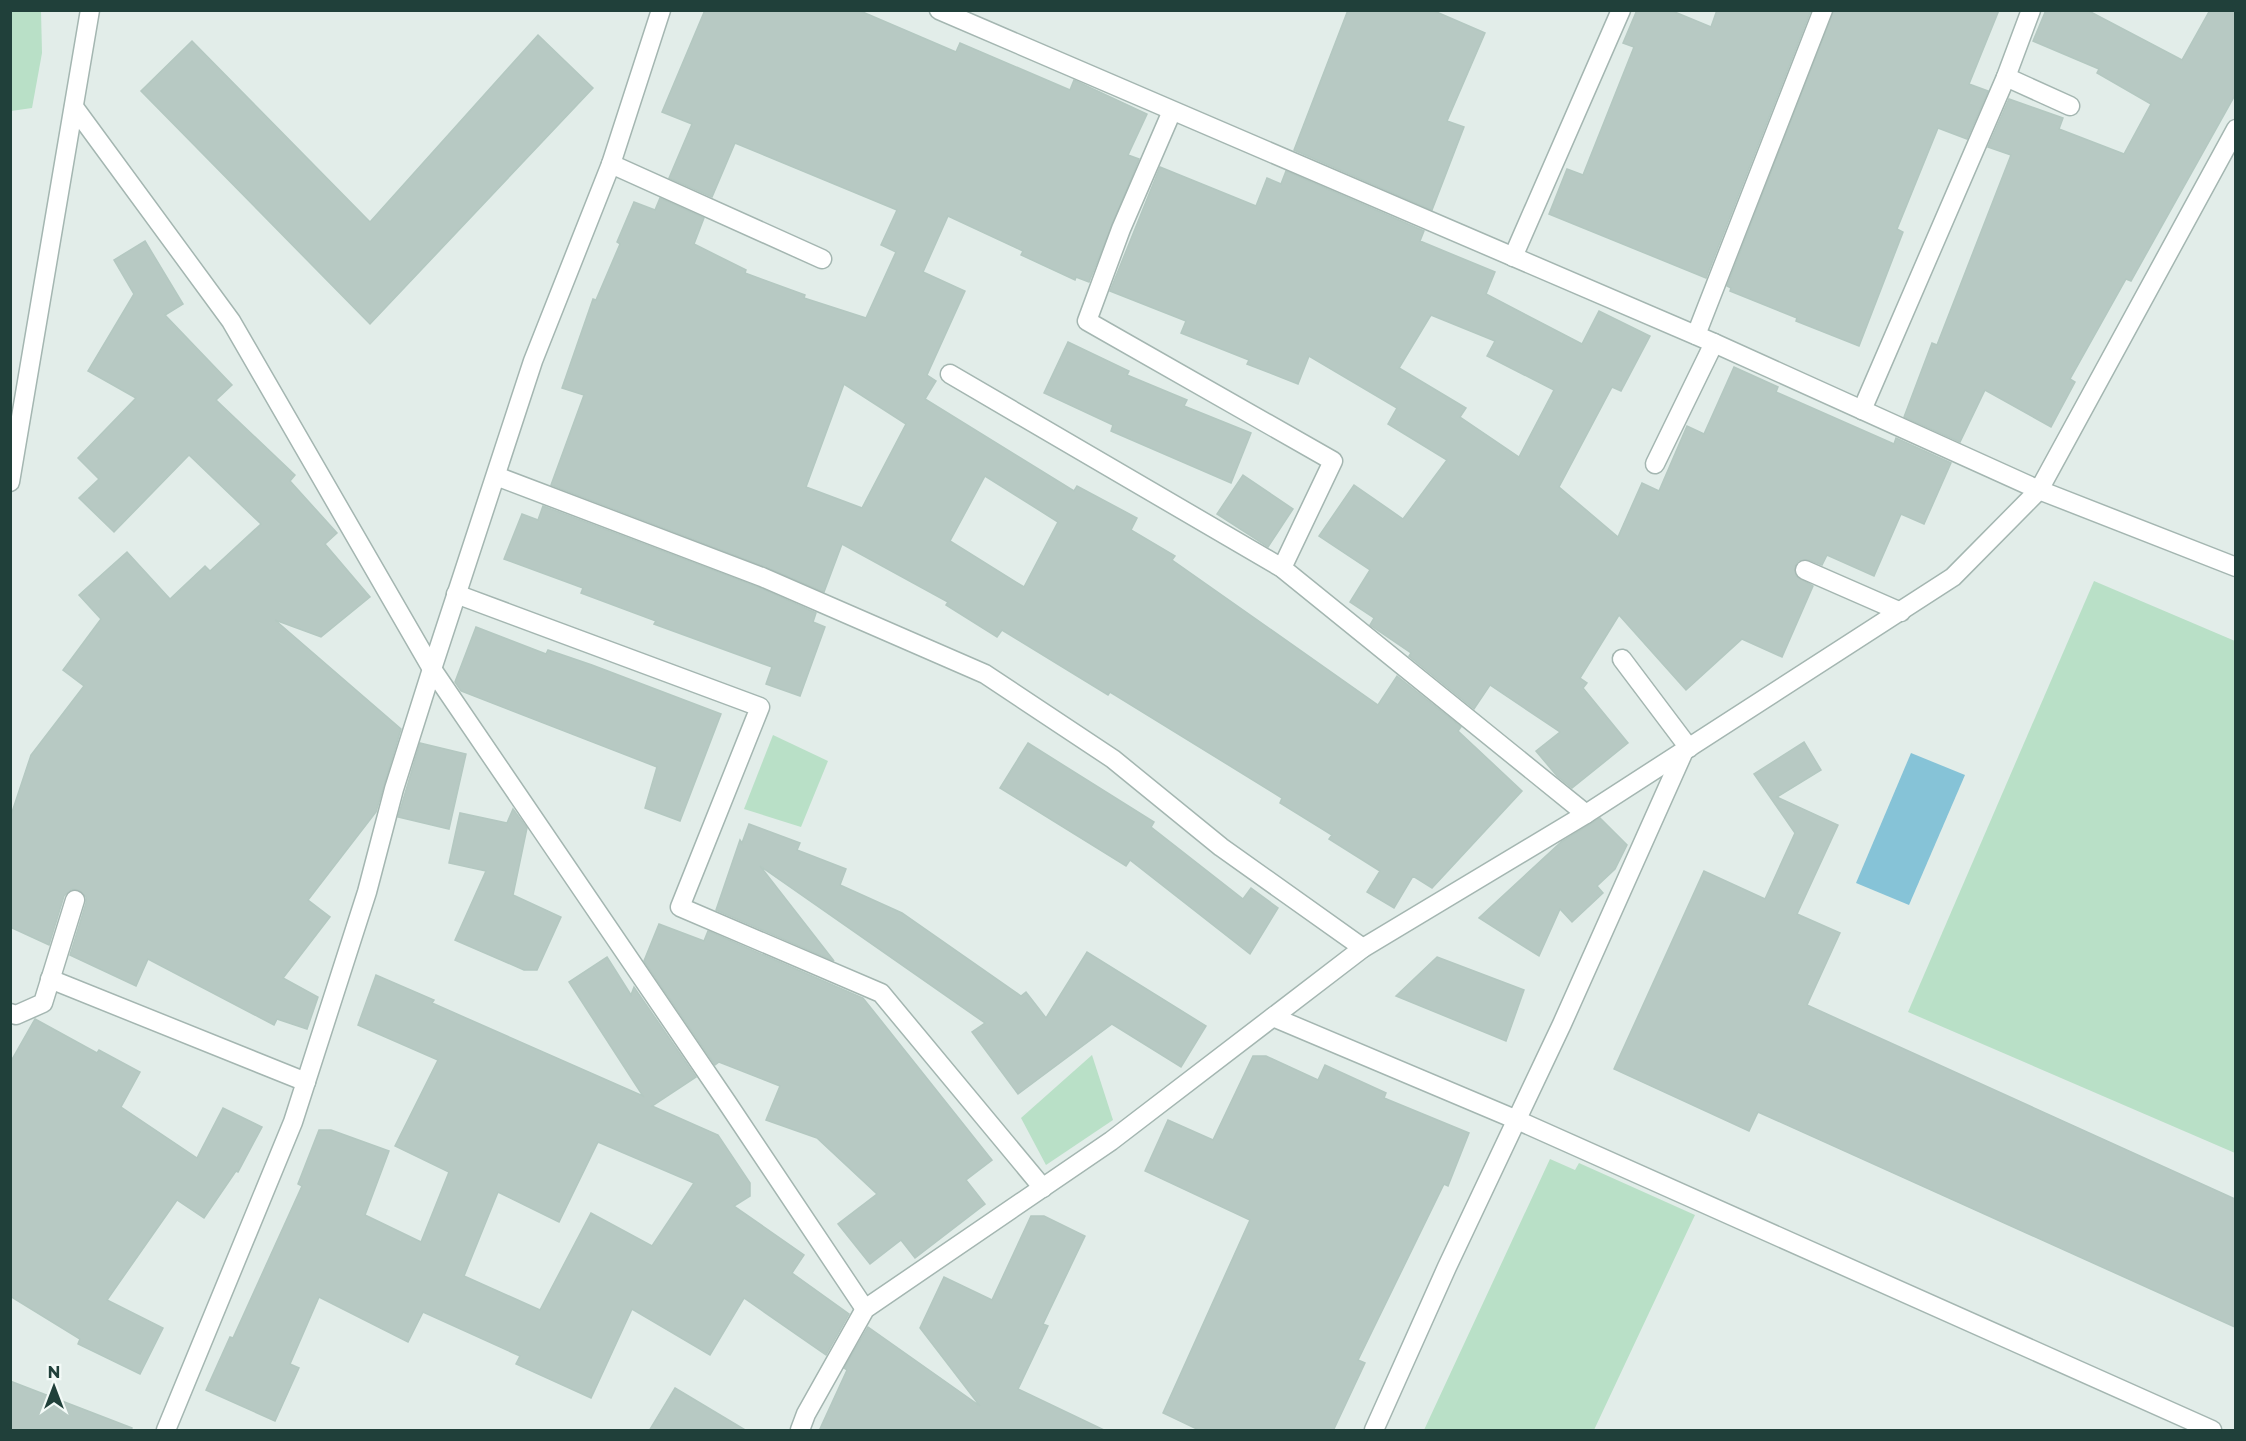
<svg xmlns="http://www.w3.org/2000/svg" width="2246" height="1441" viewBox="0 0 2246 1441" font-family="Montserrat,sans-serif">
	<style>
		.green { fill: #b9e0c7 }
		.water { fill: #86c3d7 }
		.building { fill: #b7c9c3; stroke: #b4c8c1; stroke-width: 1.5; fill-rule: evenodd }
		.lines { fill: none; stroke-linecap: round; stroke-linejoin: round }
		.minor-casing { stroke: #a4b6b1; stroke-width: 21 }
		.minor { stroke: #fff; stroke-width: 18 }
	</style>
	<rect width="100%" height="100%" fill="#e2ede9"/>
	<g class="green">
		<path d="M 10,11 L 41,11 L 42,53 L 32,108 L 11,111 Z"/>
		<path d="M 2094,581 L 2235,641 L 2235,1153 L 1908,1012 Z"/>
		<path d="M 773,735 L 828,761 L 801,827 L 744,809 Z"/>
		<path d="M 1092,1055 L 1113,1120 L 1046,1165 L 1021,1118 Z"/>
		<path d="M 1550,1159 L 1575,1170 L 1579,1163 L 1695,1215 L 1594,1430 L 1424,1430 Z"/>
	</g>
	<path class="water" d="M 1911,753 L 1965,775 L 1909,905 L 1856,883 Z"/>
	<g class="building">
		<path d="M 705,10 L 858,10 L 956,52 L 960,43 L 1070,90 L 1074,80 L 1147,114 L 1128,155 L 1139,159 L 1089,282 L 1076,277 L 1075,280 L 1021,255 L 1023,251 L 948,216 L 923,272 L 965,291 L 927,375 L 936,381 L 925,399 L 1074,491 L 1077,486 L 1137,518 L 1131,530 L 1175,556 L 1172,560 L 1378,705 L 1397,676 L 1461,727 L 1458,731 L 1522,791 L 1432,888 L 1413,876 L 1394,908 L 1367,892 L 1380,871 L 1329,839 L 1332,835 L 1280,803 L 1282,798 L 1110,692 L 1108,695 L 1002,630 L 997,637 L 946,605 L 948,602 L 842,544 L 824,592 L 766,567 L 551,485 L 584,395 L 562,388 L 593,299 L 596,300 L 620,244 L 617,242 L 634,202 L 655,210 L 660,198 L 704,218 L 694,244 L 746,270 L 745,273 L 805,295 L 804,298 L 866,318 L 896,252 L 881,245 L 897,210 L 735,143 L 712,197 L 669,178 L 692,124 L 662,112 ZM 844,384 L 906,424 L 862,508 L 806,487 ZM 985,476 L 1058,522 L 1024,587 L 950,541 Z"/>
		<path d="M 1348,10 L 1432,10 L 1485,33 L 1447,121 L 1464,127 L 1432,210 L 1294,150 Z"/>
		<path d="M 1637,10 L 1670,10 L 1711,27 L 1717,10 L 1811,10 L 1706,278 L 1549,214 L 1567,169 L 1583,175 L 1634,47 L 1623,43 Z"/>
		<path d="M 1834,10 L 1999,10 L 1969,84 L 1988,91 L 1967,139 L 1938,128 L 1897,229 L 1903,232 L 1859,346 L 1796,321 L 1797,318 L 1730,291 L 1731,288 L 1727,286 Z"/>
		<path d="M 2046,10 L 2087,10 L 2182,60 L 2210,10 L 2235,10 L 2235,95 L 2131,281 L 2126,279 L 2070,379 L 2075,382 L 2051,427 L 1985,390 L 1960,442 L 1904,417 L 1932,343 L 1937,345 L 2011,155 L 1988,147 L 2009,99 L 2063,118 L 2059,129 L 2124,154 L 2151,104 L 2097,73 L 2099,69 L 2033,41 Z"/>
		<path d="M 538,35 L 593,88 L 370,324 L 141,91 L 192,41 L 370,222 Z"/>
		<path d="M 1160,167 L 1256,206 L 1267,178 L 1281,184 L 1286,171 L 1424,231 L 1420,241 L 1495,272 L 1486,294 L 1582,344 L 1599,311 L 1650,336 L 1621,391 L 1612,387 L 1559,487 L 1618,537 L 1642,483 L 1659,491 L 1687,426 L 1704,434 L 1734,367 L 1778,387 L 1776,392 L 1894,444 L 1896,438 L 1951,463 L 1924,524 L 1901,514 L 1874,576 L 1827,555 L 1822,565 L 1809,560 L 1798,561 L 1795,566 L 1796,576 L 1813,586 L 1782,657 L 1742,639 L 1686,690 L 1619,615 L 1580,678 L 1587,683 L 1583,688 L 1628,743 L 1572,788 L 1557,776 L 1536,751 L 1560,732 L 1490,685 L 1474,709 L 1409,656 L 1411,653 L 1370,625 L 1374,618 L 1350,602 L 1370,570 L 1319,536 L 1354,485 L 1403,519 L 1447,460 L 1388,424 L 1397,408 L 1309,356 L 1298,384 L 1247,364 L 1249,360 L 1181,333 L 1186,321 L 1110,291 ZM 1431,315 L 1495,341 L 1487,356 L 1554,390 L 1519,457 L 1460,417 L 1466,408 L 1399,368 Z"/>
		<path d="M 145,241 L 183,304 L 165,315 L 232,385 L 216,400 L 295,475 L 290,481 L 337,533 L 325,544 L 370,597 L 321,637 L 275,620 L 401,729 L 376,812 L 308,900 L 330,917 L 283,978 L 318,997 L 307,1029 L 277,1019 L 274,1025 L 148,959 L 136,986 L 70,955 L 86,903 L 86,897 L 79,890 L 72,889 L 64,896 L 49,945 L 10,927 L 10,818 L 31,755 L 84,686 L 63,670 L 101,619 L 79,595 L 127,552 L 170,599 L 205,566 L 210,571 L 261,524 L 189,455 L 114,532 L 79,498 L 99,479 L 78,458 L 136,398 L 88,371 L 134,294 L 114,260 Z"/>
		<path d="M 1068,342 L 1129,371 L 1127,375 L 1187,400 L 1184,406 L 1251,433 L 1231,483 L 1111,431 L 1113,425 L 1044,393 Z"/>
		<path d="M 1243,475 L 1293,509 L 1268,547 L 1217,514 Z"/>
		<path d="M 543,506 L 758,587 L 816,613 L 813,622 L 825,627 L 800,696 L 766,684 L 772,667 L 654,624 L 656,621 L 581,593 L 583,588 L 504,559 L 522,514 L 538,520 Z"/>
		<path d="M 476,627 L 546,654 L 548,650 L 592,665 L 721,714 L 680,821 L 645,808 L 657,767 L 461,691 L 455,682 Z"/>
		<path d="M 1804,742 L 1821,770 L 1777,797 L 1838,825 L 1797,914 L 1840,933 L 1807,1005 L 2235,1199 L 2235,1327 L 1758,1112 L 1749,1131 L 1614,1069 L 1704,871 L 1765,899 L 1795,833 L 1754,774 Z"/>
		<path d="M 420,743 L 466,754 L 449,829 L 398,817 Z"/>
		<path d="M 1028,743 L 1154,822 L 1151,827 L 1243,899 L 1251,888 L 1278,908 L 1250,954 L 1130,860 L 1126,866 L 1000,788 Z"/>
		<path d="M 513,809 L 527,828 L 513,895 L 561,917 L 537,970 L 524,970 L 455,940 L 486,871 L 449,863 L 460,813 L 507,823 Z"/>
		<path d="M 1600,818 L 1627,845 L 1615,869 L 1597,886 L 1603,893 L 1572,922 L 1560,909 L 1539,956 L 1479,918 L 1561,842 Z"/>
		<path d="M 749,824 L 800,843 L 797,850 L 846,869 L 840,885 L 902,913 L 1021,996 L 1026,992 L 1046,1018 L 1087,952 L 1206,1026 L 1181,1067 L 1112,1024 L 1018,1094 L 972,1032 L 985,1023 L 760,866 L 834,961 L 716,910 L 740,840 L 742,843 Z"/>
		<path d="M 659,924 L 704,941 L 708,931 L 863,998 L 992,1160 L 966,1180 L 985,1204 L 915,1258 L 901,1240 L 870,1264 L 838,1224 L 877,1194 L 817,1138 L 766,1120 L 780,1086 L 719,1062 L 715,1065 L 644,961 Z"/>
		<path d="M 607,957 L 631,995 L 634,987 L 696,1077 L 652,1106 L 718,1135 L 750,1183 L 750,1196 L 734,1206 L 804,1255 L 792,1273 L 849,1314 L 826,1355 L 744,1298 L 710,1355 L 632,1309 L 591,1398 L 516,1364 L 520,1356 L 423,1312 L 408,1342 L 319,1297 L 290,1364 L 299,1368 L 275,1421 L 206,1390 L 230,1337 L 233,1338 L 302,1186 L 298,1184 L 319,1130 L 331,1130 L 389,1151 L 365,1215 L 421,1242 L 449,1172 L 395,1146 L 438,1060 L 358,1025 L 376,975 L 434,1000 L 432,1003 L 643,1096 L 569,982 ZM 598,1142 L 694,1183 L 652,1246 L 591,1213 L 540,1310 L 464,1276 L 498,1192 L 559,1222 Z"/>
		<path d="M 1437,957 L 1524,990 L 1506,1041 L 1396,996 Z"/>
		<path d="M 35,1019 L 97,1053 L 99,1050 L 140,1072 L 121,1107 L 197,1158 L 223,1108 L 262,1127 L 238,1172 L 236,1171 L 204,1218 L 177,1200 L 107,1300 L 163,1328 L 140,1374 L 78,1344 L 80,1339 L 10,1296 L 10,1063 Z"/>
		<path d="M 1253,1056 L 1266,1056 L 1318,1080 L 1325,1065 L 1386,1093 L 1384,1098 L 1469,1133 L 1448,1186 L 1444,1184 L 1358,1360 L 1365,1363 L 1333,1431 L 1201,1431 L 1163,1413 L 1250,1220 L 1145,1171 L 1168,1120 L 1213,1140 Z"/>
		<path d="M 1031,1216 L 1044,1216 L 1085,1236 L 1043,1324 L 1048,1326 L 1018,1389 L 1106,1431 L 819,1431 L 847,1370 L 844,1368 L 868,1327 L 980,1406 L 920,1328 L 944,1277 L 992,1300 Z"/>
		<path d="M 10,1381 L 132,1428 L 131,1431 L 10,1431 Z"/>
		<path d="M 675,1388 L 747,1431 L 649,1431 Z"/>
	</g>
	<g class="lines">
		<g class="minor-casing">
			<g id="minor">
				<path d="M 939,10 L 1714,343 L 2039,490 L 2236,567"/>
				<path d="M 2006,77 L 2070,106"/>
				<path d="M 74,107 L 231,321 L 432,669 L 726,1101 L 865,1309"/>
				<path d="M 1172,111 L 1121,229 L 1087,321 L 1333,461 L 1282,568"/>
				<path d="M 611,164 L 822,259"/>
				<path d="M 1513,257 L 1621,10"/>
				<path d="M 1696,335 L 1823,10"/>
				<path d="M 950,374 L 1282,568 L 1586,814"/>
				<path d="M 1862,410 L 2006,77 L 2031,10"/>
				<path d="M 1655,464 L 1714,343"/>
				<path d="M 496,476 L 762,577 L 985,674 L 1113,759 L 1221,847 L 1363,948"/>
				<path d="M 10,482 L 90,10"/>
				<path d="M 1805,570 L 1901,612"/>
				<path d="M 456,594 L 760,707 L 680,907 L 881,993 L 1043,1188"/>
				<path d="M 1622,659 L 1689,748"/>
				<path d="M 50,979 L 306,1082"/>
				<path d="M 10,1013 L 16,1015 L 43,1003 L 75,900"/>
				<path d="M 1273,1017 L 1517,1120 L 2212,1430"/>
				<path d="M 166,1430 L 293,1122 L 367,892 L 394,789 L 432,669 L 533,361 L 611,164 L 661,10"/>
				<path d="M 800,1430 L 806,1414 L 865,1309 L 1111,1141 L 1363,948 L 1586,814 L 1953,577 L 2039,490 L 2236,129"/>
				<path d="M 1374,1430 L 1447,1267 L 1562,1024 L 1684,751"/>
			</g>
		</g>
		<use href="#minor" class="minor"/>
	</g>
	<rect width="2246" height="1441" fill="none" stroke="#20403a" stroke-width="24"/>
	<g transform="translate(54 1387)" stroke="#f3faf7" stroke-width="4.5" paint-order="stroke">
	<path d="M0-4.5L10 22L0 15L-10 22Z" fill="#20403a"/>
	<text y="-9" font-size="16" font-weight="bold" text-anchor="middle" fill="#20403a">N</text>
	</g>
</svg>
